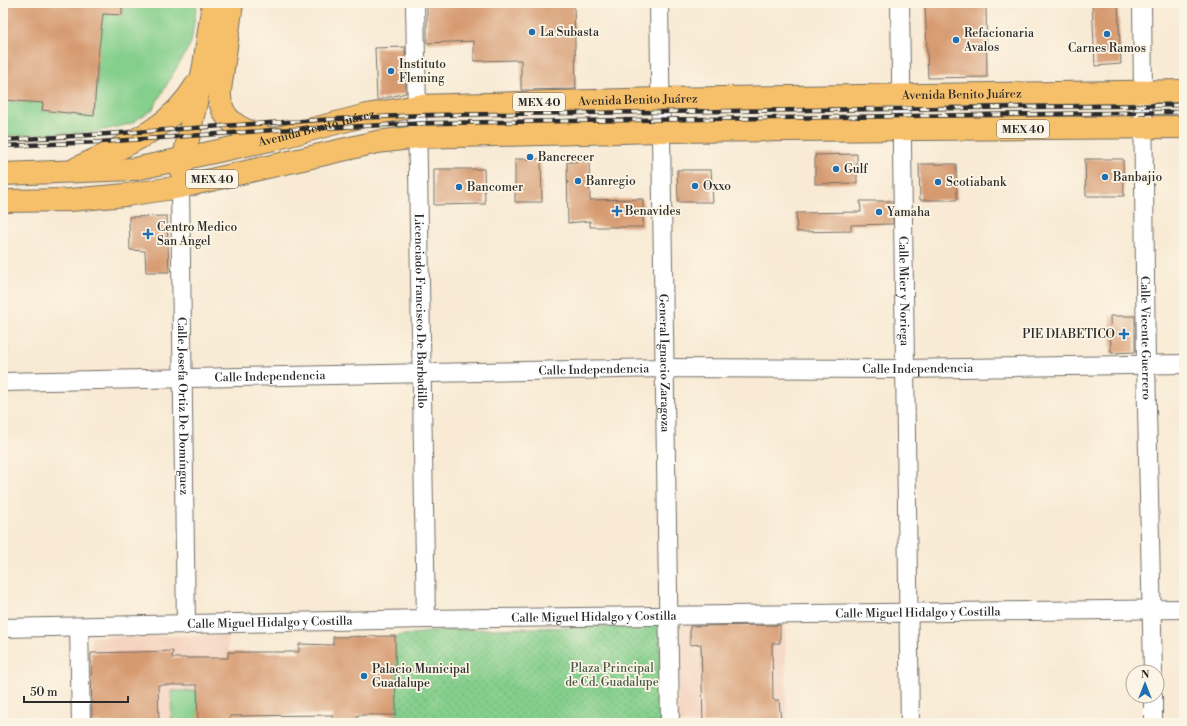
<svg xmlns="http://www.w3.org/2000/svg" width="1187" height="726" viewBox="0 0 1187 726" font-family="'Libre Bodoni',serif">
	<style>
		.built { fill: #f4d3c0 }
		.grass { fill: #85cf8c; stroke: #587d5c }
		.park { fill: url(#park-dots); stroke: #587d5c }
		.building { fill: #d69a70 }
		.lines { fill: none; stroke-linecap: round; stroke-linejoin: round }
		.minor-casing { stroke: #736e66; stroke-width: 20 }
		.major-casing { stroke: #736e66; stroke-width: 24 }
		.minor { stroke: #fff; stroke-width: 18 }
		.major { stroke: #f6c06b; stroke-width: 22 }
		.rail-casing { stroke: #2b2b2b; stroke-width: 4.5 }
		.rail { stroke: #fcf5e5; stroke-width: 3; stroke-dasharray: 9; stroke-linecap: butt }
		.poi-dot { fill: #1f6fb2; stroke: #fcf5e5; stroke-width: 1.5 }
		.labels { text-anchor: middle; stroke-width: 3.5; stroke-linejoin: round; paint-order: stroke }
		.shield { fill: #fcf5e5; stroke: #6a6863; stroke-width: 1 }
		.shield-label { font-size: 11px; font-weight: bold; fill: #2b2b2b }
		.poi-label { font-size: 12px; fill: #2b2b2b; stroke: #fcf5e5; text-anchor: start }
		.street-label { font-size: 12px; fill: #2b2b2b; stroke: #fcf5e5 }
		.park-label { font-size: 12px; fill: #465c48; stroke: #fcf5e5 }
	</style>
	<defs>
		<pattern id="park-dots" width="8" height="8" patternUnits="userSpaceOnUse"><rect width="8" height="8" fill="#85cf8c"/><path d="M2 2h.1M6 6h.1" fill="none" stroke="#6da873" stroke-width="1.8" stroke-linecap="round"/></pattern>
	</defs>
	<rect width="100%" height="100%" fill="#fcf5e5"/>
	<filter id="ink" filterUnits="userSpaceOnUse"><feTurbulence type="fractalNoise" baseFrequency=".025" numOctaves="2"/><feDisplacementMap in="SourceGraphic" scale="8" xChannelSelector="R" yChannelSelector="G"/><feConvolveMatrix kernelMatrix="1 2 1 2 8 2 1 2 1" color-interpolation-filters="sRGB"/></filter>
	<filter id="wash" filterUnits="userSpaceOnUse"><feTurbulence type="fractalNoise" baseFrequency=".012" numOctaves="4" result="noise"/><feDisplacementMap in="SourceGraphic" scale="16" xChannelSelector="R" yChannelSelector="G"/><feGaussianBlur stdDeviation="0.9" result="paint"/><feColorMatrix in="noise" values="0 0 0 0 0 0 0 0 0 0 0 0 0 0 0 0 0 1.4 0 .05"/><feComposite in="paint" operator="in"/></filter>
	<g filter="url(#wash)">
		<rect width="100%" height="100%" fill="#f8ead4"/>
		<g class="built">
			<path d="M 3,222 L 5,222 L 9,358 L 3,359 Z"/>
			<path d="M 785,621 L 787,723 L 678,723 L 678,623 Z"/>
			<path d="M 228,635 L 230,723 L 92,723 L 91,637 Z"/>
		</g>
		<g class="grass">
			<path d="M 123,3 L 197,3 L 191,43 L 152,110 L 130,124 L 95,132 L 3,136 L 3,101 L 43,103 L 42,111 L 94,116 L 98,67 L 79,64 L 103,14 L 122,15 Z"/>
			<path d="M 171,691 L 197,691 L 199,723 L 172,723 Z"/>
		</g>
		<path class="park" d="M 660,625 L 661,723 L 396,723 L 395,636 L 448,630 Z"/>
		<g id="blocks">
			<g class="building">
				<path d="M 3,3 L 122,3 L 122,15 L 103,14 L 97,66 L 94,116 L 42,110 L 43,103 L 3,100 Z"/>
				<path d="M 427,3 L 574,4 L 576,89 L 521,90 L 521,60 L 474,61 L 474,41 L 427,43 Z"/>
				<path d="M 925,3 L 986,3 L 987,77 L 928,78 Z"/>
				<path d="M 1092,3 L 1118,3 L 1121,64 L 1095,66 Z"/>
				<path d="M 405,47 L 406,93 L 377,100 L 375,48 Z"/>
				<path d="M 857,154 L 857,183 L 815,184 L 815,155 Z"/>
				<path d="M 515,159 L 541,159 L 542,202 L 515,202 Z"/>
				<path d="M 1085,159 L 1123,159 L 1124,196 L 1086,196 Z"/>
				<path d="M 589,161 L 590,200 L 643,199 L 643,227 L 590,227 L 590,221 L 568,223 L 567,162 Z"/>
				<path d="M 919,164 L 956,164 L 957,200 L 920,200 Z"/>
				<path d="M 434,169 L 484,169 L 485,204 L 434,205 Z"/>
				<path d="M 677,170 L 711,170 L 713,202 L 678,202 Z"/>
				<path d="M 860,201 L 892,201 L 893,224 L 851,225 L 851,231 L 797,232 L 796,213 L 861,212 Z"/>
				<path d="M 167,216 L 169,272 L 146,272 L 145,251 L 130,250 L 129,217 Z"/>
				<path d="M 1110,316 L 1135,316 L 1135,352 L 1111,353 Z"/>
				<path d="M 780,625 L 780,643 L 772,643 L 773,700 L 779,700 L 781,722 L 703,723 L 701,644 L 690,645 L 690,626 Z"/>
				<path d="M 395,636 L 396,715 L 357,715 L 357,723 L 332,723 L 332,715 L 230,716 L 230,723 L 198,723 L 197,685 L 158,685 L 159,723 L 92,723 L 91,653 L 173,651 L 172,658 L 228,658 L 228,652 L 299,652 L 299,644 L 333,645 L 333,637 Z"/>
			</g>
		</g>
	</g>
	<g filter="url(#ink)">
		<use href="#blocks" fill-opacity="0" stroke="#736e66" stroke-width="1"/>
		<g class="lines">
			<g class="minor-casing">
				<g id="minor">
					<path id="s1" d="M 415,3 L 426,619"/>
					<path id="s2" d="M 659,3 L 670,723"/>
					<path id="s3" d="M 900,3 L 910,723"/>
					<path id="s4" d="M 1142,3 L 1146,364 L 1153,672"/>
					<path id="s5" d="M 180,187 L 186,625"/>
					<path id="s6" d="M 3,382 L 664,368 L 906,369 L 1184,364"/>
					<path d="M 79,627 L 81,723"/>
					<path id="s7" d="M 3,628 L 426,619 L 1184,609"/>
					<path d="M 1153,696 L 1153,723"/>
				</g>
			</g>
			<g class="major-casing">
				<g id="major">
					<path d="M 232,3 L 220,90 C 217,123 246,132 272,139"/>
					<path d="M 77,168 C 123,146 169,131 196,85"/>
					<path d="M 181,171 L 204,66 L 213,3"/>
					<path id="s8" d="M 3,174 L 135,169 L 274,139 L 367,115 L 417,106 L 660,99 L 1184,91"/>
					<path d="M 3,201 L 70,200 L 126,195 L 180,187 L 377,142 L 418,137 L 660,131 L 1184,127"/>
				</g>
			</g>
			<use href="#minor" class="minor"/>
			<use href="#major" class="major"/>
			<g class="rail-casing">
				<g id="rail">
					<path d="M 3,140 C 146,133 288,119 430,115 L 1184,105"/>
					<path d="M 3,146 L 100,142 L 274,130 L 431,123 L 1184,112"/>
				</g>
			</g>
			<use href="#rail" class="rail"/>
		</g>
	</g>
	<g class="poi-dot">
		<circle cx="532" cy="32" r="4"/>
		<circle cx="1107" cy="34" r="4"/>
		<circle cx="956" cy="40" r="4"/>
		<circle cx="391" cy="71" r="4"/>
		<circle cx="530" cy="157" r="4"/>
		<circle cx="836" cy="169" r="4"/>
		<circle cx="1105" cy="177" r="4"/>
		<circle cx="578" cy="181" r="4"/>
		<circle cx="938" cy="182" r="4"/>
		<circle cx="695" cy="186" r="4"/>
		<circle cx="459" cy="187" r="4"/>
		<path d="M615 205h4v4h4v4h-4v4h-4v-4h-4v-4h4z"/>
		<circle cx="879" cy="212" r="4"/>
		<path d="M146 228h4v4h4v4h-4v4h-4v-4h-4v-4h4z"/>
		<path d="M1122 328h4v4h4v4h-4v4h-4v-4h-4v-4h4z"/>
		<circle cx="364" cy="676" r="4"/>
	</g>
	<g class="labels">
		<g class="shield">
			<rect x="513" y="93" width="52" height="18" rx="3"/>
			<rect x="997" y="120" width="52" height="18" rx="3"/>
			<rect x="186" y="170" width="52" height="18" rx="3"/>
		</g>
		<g class="shield-label">
			<text x="539" y="106">MEX 40</text>
			<text x="1023" y="133">MEX 40</text>
			<text x="212" y="183">MEX 40</text>
		</g>
		<g class="poi-label">
			<text x="540" y="36">La Subasta</text>
			<text x="964" y="37">Refacionaria<tspan x="964" dy="14">Avalos</tspan></text>
			<text x="1107" y="52" text-anchor="middle">Carnes Ramos</text>
			<text x="399" y="68">Instituto<tspan x="399" dy="14">Fleming</tspan></text>
			<text x="538" y="161">Bancrecer</text>
			<text x="844" y="173">Gulf</text>
			<text x="1113" y="181">Banbajio</text>
			<text x="586" y="185">Banregio</text>
			<text x="946" y="186">Scotiabank</text>
			<text x="703" y="190">Oxxo</text>
			<text x="467" y="191">Bancomer</text>
			<text x="625" y="215">Benavides</text>
			<text x="887" y="216">Yamaha</text>
			<text x="157" y="231">Centro Medico<tspan x="157" dy="14">San Angel</tspan></text>
			<text x="1115" y="338" text-anchor="end">PIE DIABETICO</text>
			<text x="372" y="673">Palacio Municipal<tspan x="372" dy="14">Guadalupe</tspan></text>
		</g>
		<g class="street-label">
			<text dy="4" stroke="none"><textPath href="#s8" startOffset="966">Avenida Benito Juárez</textPath></text>
			<text dy="4" stroke="none"><textPath href="#s8" startOffset="642">Avenida Benito Juárez</textPath></text>
			<text dy="4" stroke="none"><textPath href="#s8" startOffset="318">Avenida Benito Juárez</textPath></text>
			<text dy="4" stroke="none"><textPath href="#s3" startOffset="288">Calle Mier y Noriega</textPath></text>
			<text dy="4" stroke="none"><textPath href="#s1" startOffset="308">Licenciado Francisco De Barbadillo</textPath></text>
			<text dy="4" stroke="none"><textPath href="#s4" startOffset="335">Calle Vicente Guerrero</textPath></text>
			<text dy="4" stroke="none"><textPath href="#s2" startOffset="360">General Ignacio Zaragoza</textPath></text>
			<text dy="4" stroke="none"><textPath href="#s6" startOffset="915">Calle Independencia</textPath></text>
			<text dy="4" stroke="none"><textPath href="#s6" startOffset="591">Calle Independencia</textPath></text>
			<text dy="4" stroke="none"><textPath href="#s6" startOffset="267">Calle Independencia</textPath></text>
			<text dy="4" stroke="none"><textPath href="#s5" startOffset="219">Calle Josefa Ortiz De Domínguez</textPath></text>
			<text dy="4" stroke="none"><textPath href="#s7" startOffset="915">Calle Miguel Hidalgo y Costilla</textPath></text>
			<text dy="4" stroke="none"><textPath href="#s7" startOffset="591">Calle Miguel Hidalgo y Costilla</textPath></text>
			<text dy="4" stroke="none"><textPath href="#s7" startOffset="267">Calle Miguel Hidalgo y Costilla</textPath></text>
		</g>
		<g class="park-label">
			<text x="612" y="672">Plaza Principal<tspan x="612" dy="14">de Cd. Guadalupe</tspan></text>
		</g>
	</g>
	<rect width="1187" height="726" fill="none" stroke="#fcf5e5" stroke-width="16"/>
	<g transform="translate(1145 684)"><circle r="19" fill="#fcf5e5" stroke="#a8a49b"/>
	<path d="M0-3L7 15L0 10L-7 15Z" fill="#1f6fb2"/>
	<text y="-6" font-size="11" font-weight="bold" text-anchor="middle" fill="#2b2b2b">N</text>
	</g>
	<path d="M24 696v6h104v-6" fill="none" stroke="#2b2b2b" stroke-width="2"/>
	<text x="30" y="696" font-size="12" fill="#2b2b2b" stroke="#fcf5e5" stroke-width="3" paint-order="stroke">50 m</text>
</svg>
